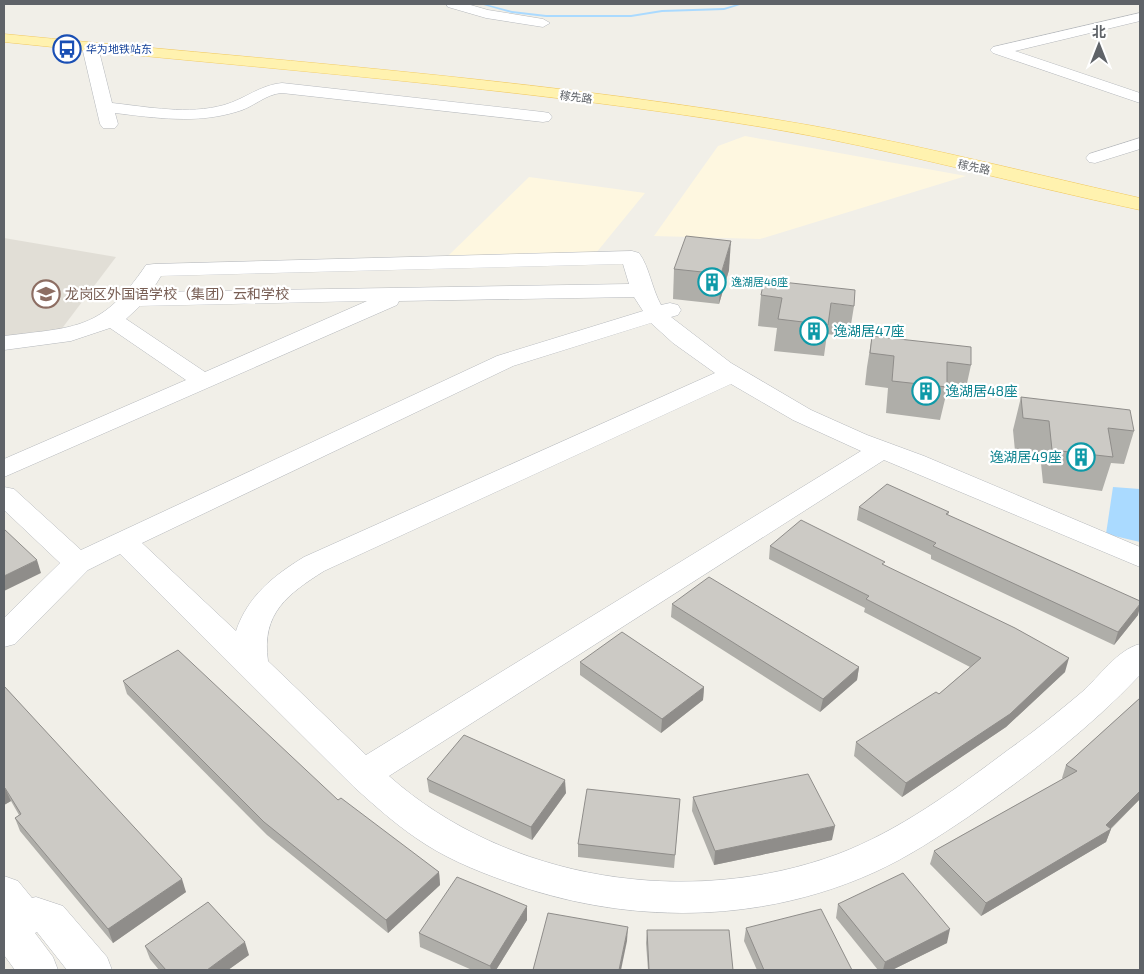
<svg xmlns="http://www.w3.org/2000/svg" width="1144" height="974" viewBox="0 0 1144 974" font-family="'Exo 2','Noto Sans SC',sans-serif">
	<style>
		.commercial { fill: #fef7e0 }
		.education { fill: #e1ded6 }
		.water { fill: #aadaff }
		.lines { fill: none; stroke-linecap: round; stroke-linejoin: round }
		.stream { fill: #aadaff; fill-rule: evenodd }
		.minor-casing { stroke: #b5b8bc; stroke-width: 1 }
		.major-casing { stroke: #f2c960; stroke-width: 1 }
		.minor { fill: #fff; fill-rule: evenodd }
		.major { fill: #fff2af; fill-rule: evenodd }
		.wall { fill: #afaea9 }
		.shaded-wall { fill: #8f8d8a }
		.building { fill: #cccac5; stroke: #8f8d8a }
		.labels { text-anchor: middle; stroke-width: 4.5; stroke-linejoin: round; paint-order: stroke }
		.far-transit-label { font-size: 11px; fill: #164399; stroke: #fff; text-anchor: start }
		.far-street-label { font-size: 11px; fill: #5f6368; stroke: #fff }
		.far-culture-label { font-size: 11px; fill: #0d838f; stroke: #fff; text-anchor: start }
		.education-label { font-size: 14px; fill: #785e54; stroke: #fff; text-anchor: start }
		.culture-label { font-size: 14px; fill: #0d838f; stroke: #fff; text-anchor: start }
	</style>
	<rect width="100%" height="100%" fill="#f1efe8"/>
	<g class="commercial">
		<path d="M 745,136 L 966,176 L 760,239 L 654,236 L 718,146 Z"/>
		<path d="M 529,177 L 645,193 L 596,253 L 447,257 Z"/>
	</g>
	<path class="education" d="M 4,238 L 116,257 L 60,331 L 4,336 Z"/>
	<path class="water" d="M 1113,487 L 1140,489 L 1140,542 L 1106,534 Z"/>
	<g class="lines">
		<path class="stream" d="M 480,4 L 485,4 L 512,11 L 546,15 L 631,15 L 662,10 L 724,8 L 738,4 L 743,4 L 724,10 L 662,12 L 631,17 L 546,17 L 512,13 Z"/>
		<g class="minor-casing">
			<g id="minor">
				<path d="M 446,4 L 467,4 L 488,10 L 543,19 L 550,23 L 543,27 L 486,18 L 448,7 Z"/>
				<path d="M 1140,13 L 1140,21 L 1015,51 L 1140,93 L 1140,103 L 993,53 L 990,50 L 993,47 Z"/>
				<path d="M 90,42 L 98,47 L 112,103 C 149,107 188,115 224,105 C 245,99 260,85 282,83 L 543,112 L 549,113 L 552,117 L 549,121 L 543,122 L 282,93 C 265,94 253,108 236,112 C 196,124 156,118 115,113 L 118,124 L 115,128 L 103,128 L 100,124 L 82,47 Z"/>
				<path d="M 1140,138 L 1140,149 L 1095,163 L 1089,162 L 1086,158 L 1089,154 Z"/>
				<path d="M 632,251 L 639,253 C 649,266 652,289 661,305 L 670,303 L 678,305 L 681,310 L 678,315 L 671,317 L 731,363 L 811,410 L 867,435 L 924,456 L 1140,547 L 1140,567 L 884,460 L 389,776 C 507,881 690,909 838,854 C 899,831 956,789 1008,750 C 1034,732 1058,712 1082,692 C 1100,676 1117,650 1140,644 L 1140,675 C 1089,729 1029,775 968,817 C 938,837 908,857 875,872 C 758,925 625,925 505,881 C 474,870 443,857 416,838 C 394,823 374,805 354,787 L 120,554 L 88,570 L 15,644 L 4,647 L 4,618 L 60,563 L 4,510 L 4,487 L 14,489 L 81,550 L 497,356 L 643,311 L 634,297 L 399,301 L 397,305 L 4,477 L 4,459 L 186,380 L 110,328 L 71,341 L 4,350 L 4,336 C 77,327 102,330 146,265 L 154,264 ZM 623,264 L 629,284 L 151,292 L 161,276 ZM 367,301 L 205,372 L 126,319 L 140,306 ZM 651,323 L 673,343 L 715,373 L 304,557 C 273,576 248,596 236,631 L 142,543 L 513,366 ZM 731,384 L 793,420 L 861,451 L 366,755 L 268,661 C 261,613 288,594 324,571 Z"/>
				<path d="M 4,876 L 18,881 L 32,898 L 36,897 L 63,906 L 107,957 L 112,970 L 67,970 L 37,932 L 35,933 L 53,957 L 58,970 L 15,970 L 4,955 Z"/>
			</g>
		</g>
		<g class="major-casing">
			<path id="major" d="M 4,34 C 258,59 515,77 767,118 C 893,138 1016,170 1140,198 L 1140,210 C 1016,184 893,149 768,128 C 515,86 259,69 4,42 Z"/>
		</g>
		<use href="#minor" class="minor"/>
		<use href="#major" class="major"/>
	</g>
	<g class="wall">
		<path d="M 674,269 L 729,270 L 719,304 L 673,299 Z"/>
		<path d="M 761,295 L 854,306 L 849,337 L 827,334 L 824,356 L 774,351 L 777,328 L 758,326 Z"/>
		<path d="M 872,336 L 971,365 L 964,397 L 946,395 L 940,420 L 886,413 L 888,388 L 865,385 L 867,367 Z"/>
		<path d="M 1021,397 L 1134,431 L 1124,464 L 1111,463 L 1102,491 L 1043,483 L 1040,454 L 1015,451 L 1013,430 Z"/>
		<path d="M 859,507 L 949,512 L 948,515 L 1138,615 L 1114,645 L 931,559 L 931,555 L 857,520 Z"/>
		<path d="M 770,546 L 884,565 L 1065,672 L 1006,727 L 902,797 L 854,756 L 856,742 L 939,694 L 970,667 L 864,612 L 865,608 L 769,559 Z"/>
		<path d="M 672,604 L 859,667 L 857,680 L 820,712 L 671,617 Z"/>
		<path d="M 580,662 L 704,687 L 703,700 L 661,733 L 580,675 Z"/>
		<path d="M 123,681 L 338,800 L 439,872 L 440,885 L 388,933 L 267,835 L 127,694 Z"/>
		<path d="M 4,686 L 186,892 L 113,943 L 20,831 L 15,818 L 19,815 L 11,801 L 4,805 Z"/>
		<path d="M 1140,698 L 1140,799 L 1111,829 L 1106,842 L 981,916 L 930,864 L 934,851 L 1063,779 L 1062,778 L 1066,765 Z"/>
		<path d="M 427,779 L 566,793 L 532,840 L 429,792 Z"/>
		<path d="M 693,797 L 832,840 L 714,865 L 692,811 Z"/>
		<path d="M 680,799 L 674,868 L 578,857 L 578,844 Z"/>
		<path d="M 838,904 L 947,943 L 892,970 L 878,970 L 836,918 Z"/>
		<path d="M 527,920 L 496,970 L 472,970 L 420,947 L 419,933 Z"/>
		<path d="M 746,928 L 852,970 L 757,970 L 744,941 Z"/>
		<path d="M 647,930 L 733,970 L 648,970 L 646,943 Z"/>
		<path d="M 145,946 L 249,955 L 228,970 L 159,970 L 150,959 Z"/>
	</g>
	<g class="shaded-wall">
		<path d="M 731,241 L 729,270 L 719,304 L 721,274 Z"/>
		<path d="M 37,560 L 41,573 L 4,591 L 4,576 Z"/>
		<path d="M 1140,604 L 1140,607 L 1138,615 L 1114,645 L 1118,632 Z"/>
		<path d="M 1069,658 L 1065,672 L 1006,727 L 902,797 L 906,783 Z"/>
		<path d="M 859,667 L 857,680 L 820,712 L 823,699 Z"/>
		<path d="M 704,687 L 703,700 L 661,733 L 662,719 Z"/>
		<path d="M 565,780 L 566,793 L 532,840 L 531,827 Z"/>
		<path d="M 5,788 L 11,801 L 4,805 L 4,789 Z"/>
		<path d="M 1140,791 L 1140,799 L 1109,830 L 1111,829 L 1106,842 L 981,916 L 986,903 L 1106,825 Z"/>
		<path d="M 835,826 L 832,840 L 714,865 L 715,851 Z"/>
		<path d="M 439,872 L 440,885 L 388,933 L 386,920 Z"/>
		<path d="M 182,879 L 186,892 L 113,943 L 108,929 Z"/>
		<path d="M 527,906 L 527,920 L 496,970 L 491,970 L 490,966 Z"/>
		<path d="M 628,927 L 627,941 L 621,970 L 619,970 Z"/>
		<path d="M 950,929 L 947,943 L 892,970 L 883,970 L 885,962 Z"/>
		<path d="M 245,942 L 249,955 L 228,970 L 207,970 Z"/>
	</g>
	<g class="building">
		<path d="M 686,236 L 731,241 L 721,274 L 674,269 Z"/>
		<path d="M 764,280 L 855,290 L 854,306 L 831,303 L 828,325 L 778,319 L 782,298 L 761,295 Z"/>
		<path d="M 872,336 L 971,347 L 971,365 L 947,362 L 947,387 L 892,381 L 894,356 L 870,353 Z"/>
		<path d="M 1021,397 L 1130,410 L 1134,431 L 1108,428 L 1113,457 L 1052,450 L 1049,421 L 1023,418 Z"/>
		<path d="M 887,484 L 949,512 L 946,514 L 1140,601 L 1140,604 L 1118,632 L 933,546 L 936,543 L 859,507 Z"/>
		<path d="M 801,520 L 885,562 L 882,564 L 1015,628 L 1069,658 L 1010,714 L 906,783 L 856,742 L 936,692 L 939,694 L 981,658 L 866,599 L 869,596 L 770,546 Z"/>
		<path d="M 4,529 L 37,560 L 4,576 Z"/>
		<path d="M 709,577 L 859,667 L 823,699 L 672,604 Z"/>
		<path d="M 622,632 L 704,687 L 662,719 L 580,662 Z"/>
		<path d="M 178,650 L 338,800 L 341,798 L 439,872 L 386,920 L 264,822 L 123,681 Z"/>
		<path d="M 4,686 L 182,879 L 108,929 L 15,818 L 21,814 L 5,788 L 4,789 Z"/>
		<path d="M 1140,698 L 1140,791 L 1106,825 L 1111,829 L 986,903 L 934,851 L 1077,771 L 1066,765 Z"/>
		<path d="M 464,735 L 565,780 L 531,827 L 427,779 Z"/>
		<path d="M 808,774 L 835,826 L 715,851 L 693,797 Z"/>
		<path d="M 587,789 L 680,799 L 675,855 L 578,844 Z"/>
		<path d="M 903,873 L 950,929 L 885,962 L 838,904 Z"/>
		<path d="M 457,877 L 527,906 L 490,966 L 419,933 Z"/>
		<path d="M 208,902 L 245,942 L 207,970 L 166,970 L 145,946 Z"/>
		<path d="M 821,909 L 852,970 L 764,970 L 746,928 Z"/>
		<path d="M 548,913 L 628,927 L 619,970 L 533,970 Z"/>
		<path d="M 647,930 L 729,930 L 733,970 L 649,970 Z"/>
	</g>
	<defs>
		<g id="bus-ring" transform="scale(1.4375)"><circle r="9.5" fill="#fff" stroke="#1a4fb4" stroke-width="1.5"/><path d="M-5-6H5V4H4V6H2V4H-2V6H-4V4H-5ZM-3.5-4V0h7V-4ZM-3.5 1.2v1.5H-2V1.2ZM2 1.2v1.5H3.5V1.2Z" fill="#1a4fb4"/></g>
		<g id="building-ring" transform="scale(1.4375)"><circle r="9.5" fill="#fff" stroke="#0f9aa8" stroke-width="1.5"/><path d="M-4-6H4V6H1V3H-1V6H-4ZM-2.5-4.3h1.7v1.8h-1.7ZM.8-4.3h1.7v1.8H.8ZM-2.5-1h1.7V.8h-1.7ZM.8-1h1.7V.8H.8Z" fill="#0f9aa8"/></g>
		<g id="school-ring" transform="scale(1.4375)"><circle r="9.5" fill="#fff" stroke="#8d6e63" stroke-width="1.5"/><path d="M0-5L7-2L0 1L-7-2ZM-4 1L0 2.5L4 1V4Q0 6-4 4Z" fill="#8d6e63"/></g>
	</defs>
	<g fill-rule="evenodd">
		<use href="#bus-ring" x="67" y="49"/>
		<use href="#building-ring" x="712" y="282"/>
		<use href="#school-ring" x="46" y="294"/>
		<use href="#building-ring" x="814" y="331"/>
		<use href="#building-ring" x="926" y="391"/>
		<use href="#building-ring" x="1081" y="457"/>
	</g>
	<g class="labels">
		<g class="far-transit-label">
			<text x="86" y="53">华为地铁站东</text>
		</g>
		<g class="far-street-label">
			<text transform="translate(576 97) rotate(7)" y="4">稼先路</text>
			<text transform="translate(974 167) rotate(12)" y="4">稼先路</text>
		</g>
		<g class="far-culture-label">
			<text x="731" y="286">逸湖居46座</text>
		</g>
		<g class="education-label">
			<text x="65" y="299">龙岗区外国语学校（集团）云和学校</text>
		</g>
		<g class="culture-label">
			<text x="833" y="336">逸湖居47座</text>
			<text x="945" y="396">逸湖居48座</text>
			<text x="1062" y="462" text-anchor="end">逸湖居49座</text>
		</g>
	</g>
	<rect width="1144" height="974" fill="none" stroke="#5f6368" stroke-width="10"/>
	<g transform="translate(1099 45)" stroke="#ffffff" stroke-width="4" paint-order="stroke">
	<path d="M0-4L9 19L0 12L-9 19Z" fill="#5f6368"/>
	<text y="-8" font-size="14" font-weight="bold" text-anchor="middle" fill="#5f6368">北</text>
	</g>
</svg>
